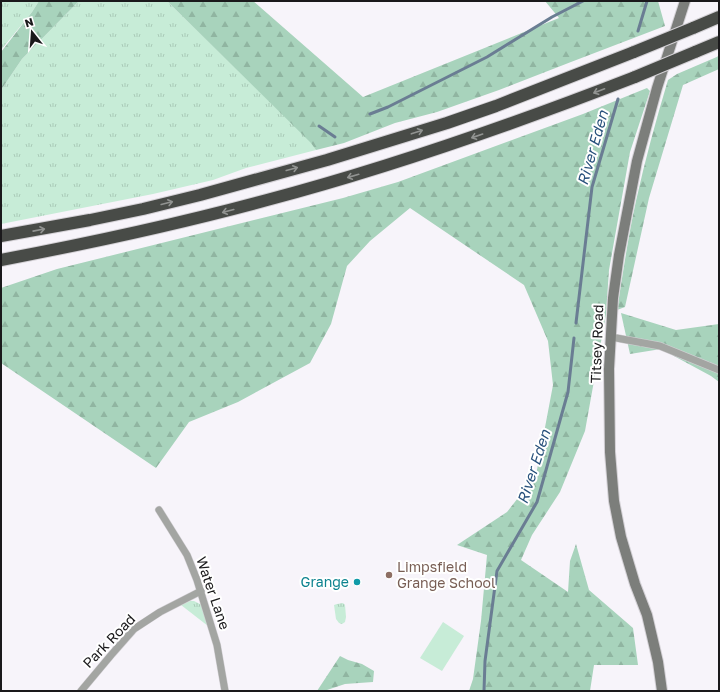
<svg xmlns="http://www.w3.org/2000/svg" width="720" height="692" viewBox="0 0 720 692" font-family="'Golos Text',sans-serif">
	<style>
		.grass { fill: url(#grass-tufts) }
		.forest { fill: url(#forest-firs) }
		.green { fill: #c7ecd7 }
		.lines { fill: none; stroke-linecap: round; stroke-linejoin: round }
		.stream { stroke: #6a7d93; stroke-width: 3 }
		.street-casing { stroke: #d4d1d6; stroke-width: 8 }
		.secondary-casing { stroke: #d4d1d6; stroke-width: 12 }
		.highway-casing { stroke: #d4d1d6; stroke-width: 14 }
		.street { stroke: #a3a5a2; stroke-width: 7 }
		.secondary { stroke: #7c7e7b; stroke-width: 10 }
		.highway { stroke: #484b47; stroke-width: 12 }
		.highway-bridge-casing { stroke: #d4d1d6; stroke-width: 14; stroke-linecap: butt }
		.highway-bridge { stroke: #484b47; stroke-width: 12 }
		.oneway { stroke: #919391 }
		.education-dot { fill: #8d6e63; stroke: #fff; stroke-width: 1.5 }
		.culture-dot { fill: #0f9aa8; stroke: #fff; stroke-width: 1.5 }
		.labels { text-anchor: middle; stroke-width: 4; stroke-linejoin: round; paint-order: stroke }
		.street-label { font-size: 14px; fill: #1a191b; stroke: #fff }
		.education-label { font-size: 14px; fill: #785e54; stroke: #fff; text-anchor: start }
		.culture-label { font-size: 14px; fill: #0d838f; stroke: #fff; text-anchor: end }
		.water-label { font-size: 15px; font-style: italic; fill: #27507b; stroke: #fff }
	</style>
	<defs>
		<pattern id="grass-tufts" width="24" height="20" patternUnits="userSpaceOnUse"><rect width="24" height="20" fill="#c7ecd7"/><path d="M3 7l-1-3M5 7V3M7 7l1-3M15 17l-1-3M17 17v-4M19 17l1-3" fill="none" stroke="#aacab8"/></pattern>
		<pattern id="forest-firs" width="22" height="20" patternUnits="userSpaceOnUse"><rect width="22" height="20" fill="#a8d3bc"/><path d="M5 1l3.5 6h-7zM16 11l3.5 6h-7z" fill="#90b5a1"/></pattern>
	</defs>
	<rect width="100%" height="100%" fill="#f7f4fa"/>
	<g class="grass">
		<path d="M 1,1 L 39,1 L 32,12 L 1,50 Z"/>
		<path d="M 79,1 L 167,1 L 312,143 L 316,150 L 246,168 L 213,180 L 153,194 L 1,224 L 1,90 L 22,59 Z"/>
		<path d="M 190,601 L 194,601 L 202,605 L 208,626 L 181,605 Z"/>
		<path d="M 343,603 L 345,605 L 346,617 L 345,622 L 342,624 L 339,623 L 336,619 L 334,605 L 337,604 Z"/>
	</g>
	<g class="forest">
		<path d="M 39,1 L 79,1 L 22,59 L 1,90 L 1,52 L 32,12 Z"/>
		<path d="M 167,1 L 253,1 L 363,97 L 559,18 L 545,1 L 658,1 L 665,26 L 571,62 L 499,90 L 437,112 L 395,123 L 344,143 L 316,150 L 311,143 Z"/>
		<path d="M 719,56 L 719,69 L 683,85 L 649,198 L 625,307 L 617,310 C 623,273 628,237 636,201 C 645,160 656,120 668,80 L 677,74 Z"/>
		<path d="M 647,88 L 650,91 L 630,152 L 609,270 L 606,314 L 585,431 L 560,492 L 532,535 L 521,560 L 568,592 L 570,561 L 576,544 L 589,590 L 633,628 L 638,665 L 594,665 L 590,691 L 469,691 L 473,679 L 481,621 L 487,555 L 457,545 L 507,512 L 536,475 L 553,385 L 548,341 L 524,285 L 410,208 L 370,241 L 347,266 L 331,324 L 310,363 L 238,402 L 189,422 L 156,468 L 1,363 L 1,288 L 57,269 L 343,198 L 398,182 L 583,114 Z"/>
		<path d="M 621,313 L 676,330 L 719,324 L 719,382 L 711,376 L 661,349 L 630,354 Z"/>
		<path d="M 340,656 L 348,660 L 362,664 L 374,671 L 373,682 L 345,684 L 324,691 L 317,691 Z"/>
	</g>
	<path class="green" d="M 443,622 L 464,636 L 442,671 L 420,658 Z"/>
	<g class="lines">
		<g class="stream">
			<path d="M 638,31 L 647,1"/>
			<path d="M 370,114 L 388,107 L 487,57 L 552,17 L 583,1"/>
			<path d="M 319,126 L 335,137"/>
			<path d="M 576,323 L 592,187 L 618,99"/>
			<path d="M 484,691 L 485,661 L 497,571 L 537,502 L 568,392 L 574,338"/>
		</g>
		<g class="street-casing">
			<g id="street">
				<path d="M 611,337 L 660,346 L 719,370"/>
				<path d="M 159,510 L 187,555 L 197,580 L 217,645 L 225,691"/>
				<path d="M 81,691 L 112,654 L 134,629 L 160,612 L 201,591"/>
			</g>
		</g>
		<g class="secondary-casing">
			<path id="secondary" d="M 662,691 L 658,662 L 647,615 L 635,584 L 621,537 L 614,501 L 610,452 L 609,369 L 613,298 L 619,255 L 637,161 L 657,88 L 685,1"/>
		</g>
		<g class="highway-casing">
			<g id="highway">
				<path d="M 693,28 L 719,17"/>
				<path d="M 695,52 L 719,42"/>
				<path d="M 1,236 L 90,220 L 143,209 L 200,195 L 327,160 L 447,123 L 496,106 L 634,52"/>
				<path d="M 1,260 C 90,243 179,224 267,200 C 392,167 514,124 635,77"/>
			</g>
		</g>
		<use href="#street" class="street"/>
		<use href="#secondary" class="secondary"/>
		<use href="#highway" class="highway"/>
		<g class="highway-bridge-casing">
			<g id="highway-bridge">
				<path d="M 634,52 L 693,28"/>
				<path d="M 635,77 L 695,52"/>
			</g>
		</g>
		<use href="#highway-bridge" class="highway-bridge"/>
	</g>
	<defs><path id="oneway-shaft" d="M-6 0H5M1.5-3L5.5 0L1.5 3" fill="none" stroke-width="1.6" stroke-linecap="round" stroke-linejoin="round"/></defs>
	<g class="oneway">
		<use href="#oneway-shaft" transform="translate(599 91) rotate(159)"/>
		<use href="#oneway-shaft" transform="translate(417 132) rotate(-18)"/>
		<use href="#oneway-shaft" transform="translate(477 136) rotate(161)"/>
		<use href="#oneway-shaft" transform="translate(292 169) rotate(-15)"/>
		<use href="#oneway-shaft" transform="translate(353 176) rotate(164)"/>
		<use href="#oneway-shaft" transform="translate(167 203) rotate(-14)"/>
		<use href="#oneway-shaft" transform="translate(228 211) rotate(165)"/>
		<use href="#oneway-shaft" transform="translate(39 230) rotate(-11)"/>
	</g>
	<circle class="education-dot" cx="389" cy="575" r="4"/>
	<circle class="culture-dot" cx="357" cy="582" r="4"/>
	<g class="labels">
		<g class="street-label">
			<text transform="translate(597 344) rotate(-88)" y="5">Titsey Road</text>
			<text transform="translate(213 593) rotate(71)" y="5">Water Lane</text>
			<text transform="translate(109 641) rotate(-46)" y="5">Park Road</text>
		</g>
		<g class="education-label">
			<text x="397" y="572">Limpsfield<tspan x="397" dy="16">Grange School</tspan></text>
		</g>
		<g class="culture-label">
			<text x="349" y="587">Grange</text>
		</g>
		<g class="water-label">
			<text transform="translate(593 148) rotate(-74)" y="5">River Eden</text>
			<text transform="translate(534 467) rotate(-72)" y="5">River Eden</text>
		</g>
	</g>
	<rect width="720" height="692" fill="none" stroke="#1a191b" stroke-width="4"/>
	<g transform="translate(32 32) rotate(343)" stroke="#ffffff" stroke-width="3" paint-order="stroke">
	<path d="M0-3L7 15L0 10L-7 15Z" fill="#1a191b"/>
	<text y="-6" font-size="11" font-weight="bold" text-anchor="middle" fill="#1a191b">N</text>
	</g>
</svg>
